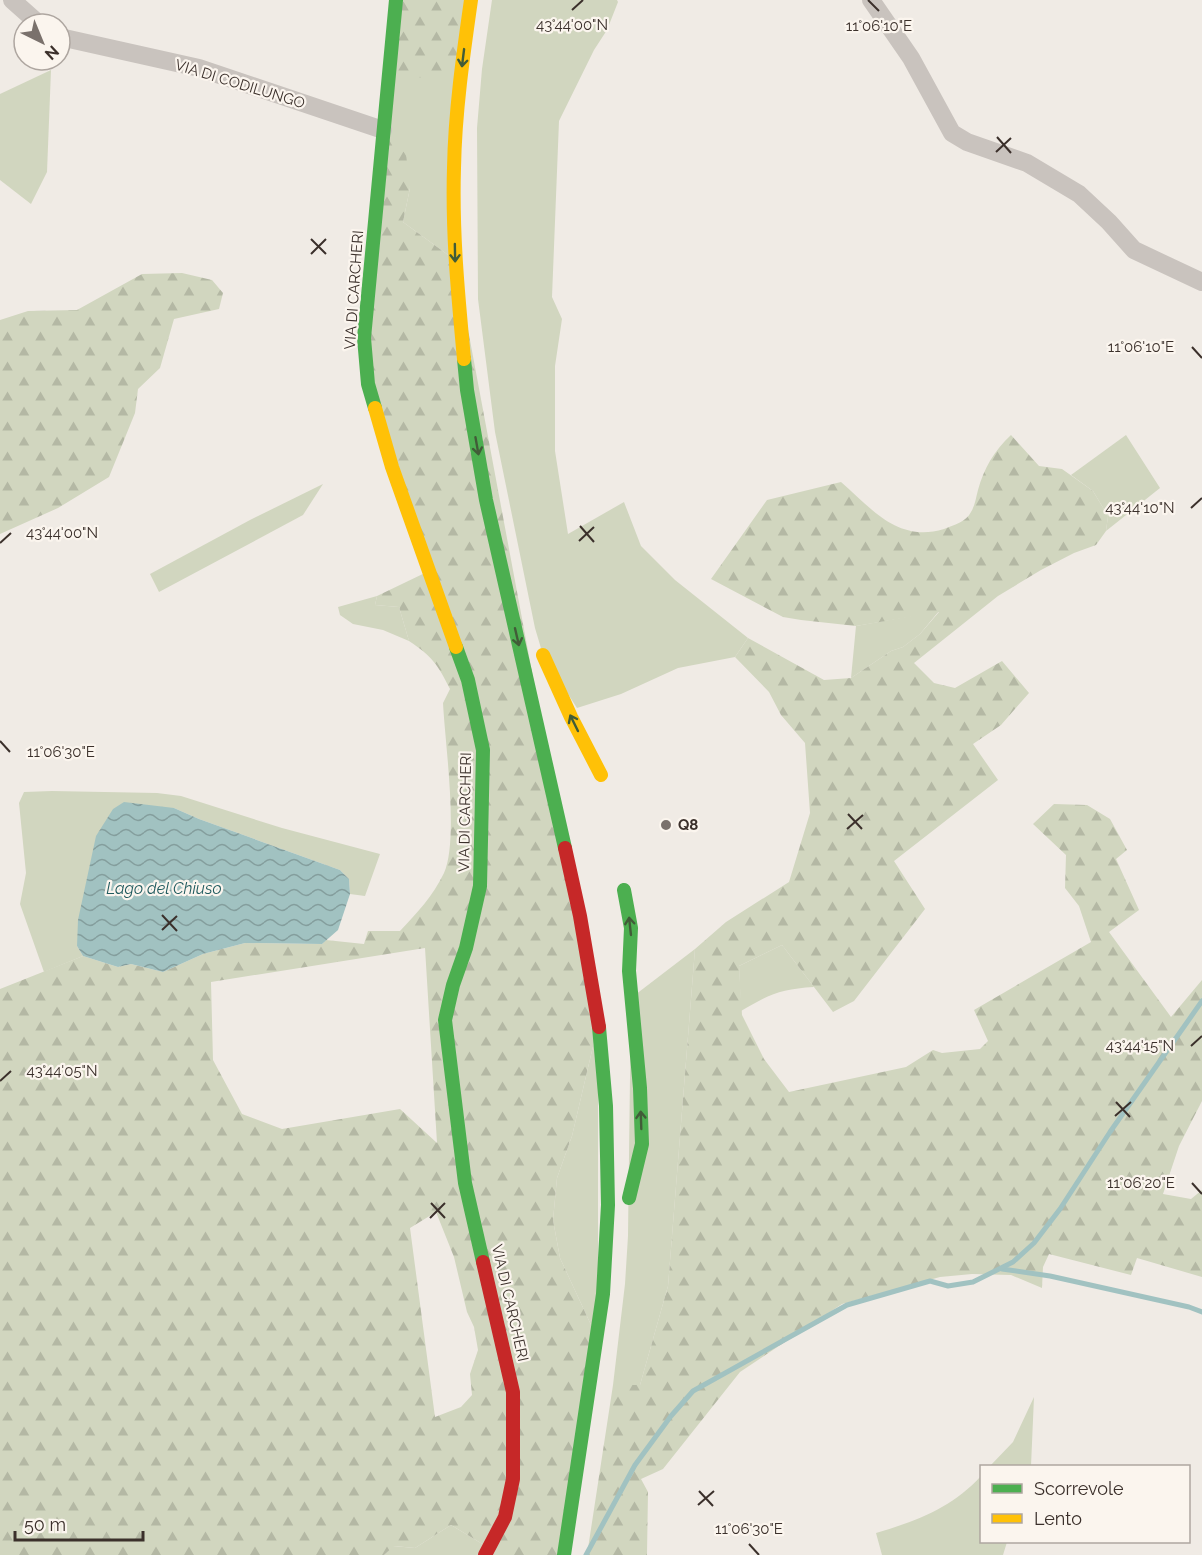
<svg xmlns="http://www.w3.org/2000/svg" width="1202" height="1555" viewBox="0 0 1202 1555" font-family="Raleway,sans-serif">
	<style>
		.grass { fill: #d1d6bf }
		.forest { fill: url(#forest-firs); fill-rule: evenodd }
		.water { fill: url(#water-waves) }
		.lines { fill: none; stroke-linecap: round; stroke-linejoin: round }
		.stream { stroke: #a1c2c1; stroke-width: 5 }
		.street { stroke: #c9c3be; stroke-width: 18 }
		.fast { stroke: #4caf50; stroke-width: 14 }
		.slow { stroke: #ffc107; stroke-width: 14 }
		.jam { stroke: #c62828; stroke-width: 14 }
		.oneway { stroke: #415c38 }
		.ticks { fill: none; stroke: #3b302b; stroke-width: 2 }
		.poi-dot { fill: #7a716c; stroke: #fbf5ee; stroke-width: 2 }
		.labels { text-anchor: middle; stroke-width: 4.5; stroke-linejoin: round; paint-order: stroke }
		.street-label { font-size: 15px; fill: #3b302b; stroke: #fbf5ee }
		.poi-label { font-size: 15px; font-weight: bold; fill: #3b302b; stroke: #fbf5ee; text-anchor: start }
		.water-label { font-size: 16px; font-style: italic; fill: #1f5a5e; stroke: #fbf5ee }
		.ticks-label { font-size: 15px; text-anchor: middle; fill: #3b302b; stroke: #fbf5ee; stroke-width: 4.5; stroke-linejoin: round; paint-order: stroke }
	</style>
	<defs>
		<pattern id="forest-firs" width="22" height="20" patternUnits="userSpaceOnUse" patternTransform="scale(1.5)"><rect width="22" height="20" fill="#d1d6bf"/><path d="M5 1l3.5 6h-7zM16 11l3.5 6h-7z" fill="#b4b8a4"/></pattern>
		<pattern id="water-waves" width="16" height="10" patternUnits="userSpaceOnUse" patternTransform="scale(1.5)"><rect width="16" height="10" fill="#a1c2c1"/><path d="M0 5q4-4 8 0t8 0" fill="none" stroke="#849e9d"/></pattern>
	</defs>
	<rect width="100%" height="100%" fill="#f0ebe5"/>
	<g class="grass">
		<path d="M 492,0 L 617,0 L 618,2 L 607,30 L 594,50 L 559,121 L 552,297 L 562,319 L 555,366 L 555,451 L 568,534 L 624,502 L 641,546 L 675,580 L 748,638 L 735,657 L 678,668 L 621,694 L 577,708 L 543,655 L 535,628 L 495,432 L 478,299 L 477,128 L 482,69 Z"/>
		<path d="M 51,70 L 47,172 L 31,204 L 0,180 L 0,94 Z"/>
		<path d="M 461,72 L 455,260 L 403,222 L 410,188 L 383,130 L 388,76 Z"/>
		<path d="M 1126,435 L 1160,488 L 1106,531 L 1108,516 L 1093,491 L 1071,475 Z"/>
		<path d="M 323,484 L 303,515 L 159,592 L 150,574 L 250,520 Z"/>
		<path d="M 377,596 L 375,605 L 399,607 L 409,641 L 383,630 L 353,624 L 340,615 L 338,607 Z"/>
		<path d="M 939,611 L 920,634 L 903,647 L 891,651 L 851,678 L 856,626 Z"/>
		<path d="M 52,791 L 157,793 L 181,796 L 282,828 L 380,854 L 365,896 L 350,894 L 349,879 L 340,870 L 199,819 L 174,808 L 77,946 L 83,956 L 44,972 L 20,904 L 26,873 L 19,803 L 24,792 Z"/>
		<path d="M 782,945 L 814,987 C 781,989 769,994 741,1011 L 739,966 Z"/>
		<path d="M 695,949 L 668,1286 L 640,1385 L 613,1385 L 625,1284 L 628,1236 L 631,998 Z"/>
		<path d="M 598,1025 L 598,1340 L 560,1258 L 553,1220 L 557,1178 L 572,1136 Z"/>
		<path d="M 1034,1397 L 1031,1466 L 990,1466 L 1013,1442 Z"/>
		<path d="M 981,1476 L 982,1542 L 1007,1542 L 1003,1555 L 882,1555 L 876,1533 C 916,1521 952,1508 981,1476 Z"/>
		<path d="M 451,1525 L 489,1548 L 482,1555 L 384,1555 L 393,1546 L 415,1548 Z"/>
	</g>
	<g class="forest">
		<path d="M 396,0 L 471,0 L 461,72 L 433,78 L 388,76 Z"/>
		<path d="M 383,130 L 406,154 L 410,188 L 403,222 L 455,260 L 598,1025 L 572,1136 L 557,1178 L 553,1220 L 560,1258 L 598,1340 L 564,1555 L 482,1555 L 489,1548 L 451,1525 L 415,1548 L 394,1546 L 384,1555 L 0,1555 L 0,989 L 83,956 L 118,967 L 131,964 L 163,972 L 203,954 L 245,943 L 322,944 L 326,940 L 364,944 L 368,931 L 400,931 C 417,913 433,896 444,873 C 459,840 445,743 443,703 L 450,689 C 438,665 432,656 409,641 L 399,607 L 375,605 L 377,596 L 429,571 L 368,384 ZM 425,948 L 437,1143 L 400,1109 L 282,1129 L 242,1114 L 213,1060 L 211,982 ZM 436,1212 L 454,1257 L 467,1312 L 474,1327 L 478,1350 L 470,1374 L 472,1395 L 461,1407 L 435,1417 L 410,1228 Z"/>
		<path d="M 182,273 L 212,280 L 223,293 L 219,309 L 174,319 L 160,368 L 138,389 L 135,413 L 109,477 L 58,508 L 0,534 L 0,320 L 28,311 L 77,310 L 142,274 Z"/>
		<path d="M 1011,435 L 1039,466 L 1062,469 L 1093,491 L 1108,516 L 1106,531 L 1096,545 L 1074,553 L 1041,570 L 998,596 L 914,663 L 934,683 L 955,688 L 1002,661 L 1029,693 L 1001,725 L 973,744 L 998,780 L 894,861 L 925,909 L 854,1001 L 833,1012 L 782,945 L 739,966 L 742,1015 L 764,1059 L 789,1092 L 906,1067 L 933,1050 L 942,1053 L 980,1049 L 988,1041 L 974,1010 L 1091,942 L 1079,906 L 1065,888 L 1066,855 L 1033,824 L 1054,804 L 1087,805 L 1110,819 L 1127,850 L 1116,859 L 1139,910 L 1109,932 L 1171,1017 L 1202,980 L 1202,1101 L 1179,1146 L 1163,1194 L 1191,1199 L 1202,1190 L 1202,1277 L 1137,1258 L 1131,1275 L 1049,1254 L 1043,1267 L 1042,1288 L 1011,1275 L 972,1274 L 940,1277 L 842,1304 L 740,1372 L 663,1469 L 641,1479 L 648,1492 L 647,1555 L 587,1555 L 613,1385 L 640,1385 L 668,1286 L 695,949 L 726,922 L 789,882 L 810,813 L 805,743 L 781,715 L 769,692 L 735,657 L 748,638 L 824,680 L 851,678 L 891,651 L 903,647 L 920,634 L 939,612 L 856,626 L 801,620 L 783,617 L 711,579 L 767,500 L 841,482 C 872,509 898,543 944,529 C 954,525 966,522 971,512 C 975,506 976,497 978,490 C 984,468 994,451 1011,435 Z"/>
	</g>
	<path class="water" d="M 124,802 L 174,808 L 199,819 L 340,870 L 349,879 L 350,894 L 338,930 L 322,944 L 245,943 L 203,954 L 163,972 L 131,964 L 118,967 L 83,956 L 77,946 L 78,920 L 96,836 L 113,809 Z"/>
	<g class="lines">
		<g class="stream">
			<path d="M 1002,1269 L 1050,1276 L 1189,1307 L 1202,1312"/>
			<path d="M 586,1555 L 635,1465 L 671,1416 L 693,1391 L 847,1305 L 930,1281 L 948,1286 L 973,1282 L 1013,1262 L 1034,1243 L 1060,1209 L 1110,1132 L 1202,1001"/>
		</g>
		<g class="street">
			<path d="M 12,0 L 39,24"/>
			<path d="M 871,0 L 911,58 L 952,133 L 967,142 L 1027,163 L 1079,194 L 1109,222 L 1134,250 L 1202,282"/>
			<path d="M 60,37 L 199,68 L 383,130"/>
		</g>
		<g class="fast">
			<path d="M 464,359 L 467,390 L 486,500 L 565,848"/>
			<path d="M 375,408 L 368,384 L 364,338 L 396,0"/>
			<path d="M 456,647 L 468,680 L 483,750 L 480,886 L 466,948 L 453,985 L 445,1020 L 465,1183 L 483,1262"/>
			<path d="M 624,890 L 631,928 L 629,971 L 640,1088 L 642,1144 L 629,1198"/>
			<path d="M 564,1555 L 603,1294 L 608,1205 L 606,1106 L 599,1027"/>
		</g>
		<g class="slow">
			<path d="M 464,359 C 458,295 452,232 454,168 C 455,112 463,56 471,0"/>
			<path d="M 375,408 L 392,467 L 456,647"/>
			<path d="M 543,655 L 571,717 L 601,775"/>
		</g>
		<g class="jam">
			<path d="M 565,848 L 580,916 L 599,1027"/>
			<path d="M 483,1262 L 513,1392 L 513,1479 L 505,1517 L 485,1555"/>
		</g>
	</g>
	<defs><path id="oneway-shaft" d="M-6 0H5M1.5-3L5.5 0L1.5 3" fill="none" stroke-width="1.6" stroke-linecap="round" stroke-linejoin="round" transform="scale(1.5)"/></defs>
	<g class="oneway">
		<use href="#oneway-shaft" transform="translate(463 58) rotate(97)"/>
		<use href="#oneway-shaft" transform="translate(455 253) rotate(89)"/>
		<use href="#oneway-shaft" transform="translate(477 446) rotate(80)"/>
		<use href="#oneway-shaft" transform="translate(517 637) rotate(77)"/>
		<use href="#oneway-shaft" transform="translate(574 723) rotate(-116)"/>
		<use href="#oneway-shaft" transform="translate(630 926) rotate(-96)"/>
		<use href="#oneway-shaft" transform="translate(641 1120) rotate(-92)"/>
	</g>
	<path class="ticks" d="M 868,0 L 879,11M 572,10 L 583,0M 997,137 L 1011,153M 996,152 L 1011,138M 311,239 L 326,254M 311,254 L 326,239M 1192,347 L 1202,358M 1191,508 L 1202,498M 580,526 L 594,542M 579,541 L 594,527M 0,543 L 11,533M 0,741 L 10,752M 848,814 L 862,829M 847,829 L 863,815M 162,915 L 177,931M 162,930 L 177,916M 1191,1046 L 1202,1036M 0,1081 L 11,1071M 1116,1102 L 1130,1117M 1115,1116 L 1131,1102M 1192,1183 L 1202,1194M 431,1203 L 445,1218M 430,1218 L 445,1203M 699,1491 L 713,1506M 698,1505 L 714,1491M 749,1544 L 759,1555"/>
	<circle class="poi-dot" cx="666" cy="825" r="6"/>
	<g class="labels">
		<g class="street-label">
			<text transform="translate(240 84) rotate(17)" y="5">VIA DI CODILUNGO</text>
			<text transform="translate(354 290) rotate(-86)" y="5">VIA DI CARCHERI</text>
			<text transform="translate(465 812) rotate(-89)" y="5">VIA DI CARCHERI</text>
			<text transform="translate(510 1303) rotate(77)" y="5">VIA DI CARCHERI</text>
		</g>
		<g class="poi-label">
			<text x="678" y="830">Q8</text>
		</g>
		<g class="water-label">
			<text x="164" y="894">Lago del Chiuso</text>
		</g>
	</g>
	<g class="ticks-label">
		<text x="572" y="30">43°44'00"N</text>
		<text x="879" y="31">11°06'10"E</text>
		<text x="1141" y="352">11°06'10"E</text>
		<text x="1140" y="513">43°44'10"N</text>
		<text x="62" y="538">43°44'00"N</text>
		<text x="61" y="757">11°06'30"E</text>
		<text x="1140" y="1051">43°44'15"N</text>
		<text x="62" y="1076">43°44'05"N</text>
		<text x="1141" y="1188">11°06'20"E</text>
		<text x="749" y="1534">11°06'30"E</text>
	</g>
	<rect x="980" y="1465" width="210" height="78" fill="#fbf5ee" stroke="#aea6a0" stroke-width="1.5"/>
	<rect x="992" y="1484" width="30" height="9" fill="#4caf50" stroke="#aea6a0" stroke-width="1.5"/>
	<text x="1034" y="1495" font-size="18" fill="#3b302b">Scorrevole</text>
	<rect x="992" y="1514" width="30" height="9" fill="#ffc107" stroke="#aea6a0" stroke-width="1.5"/>
	<text x="1034" y="1525" font-size="18" fill="#3b302b">Lento</text>
	<g transform="translate(42 42) rotate(137)"><circle r="28" fill="#fbf5ee" stroke="#aea6a0" stroke-width="1.5"/>
	<path d="M0-4.5L10 22L0 15L-10 22Z" fill="#7a716c"/>
	<text y="-9" font-size="16" font-weight="bold" text-anchor="middle" fill="#3b302b">N</text>
	</g>
	<path d="M15 1531v9h128v-9" fill="none" stroke="#3b302b" stroke-width="3"/>
	<text x="24" y="1531" font-size="18" fill="#3b302b" stroke="#fbf5ee" stroke-width="4.5" paint-order="stroke">50 m</text>
</svg>
